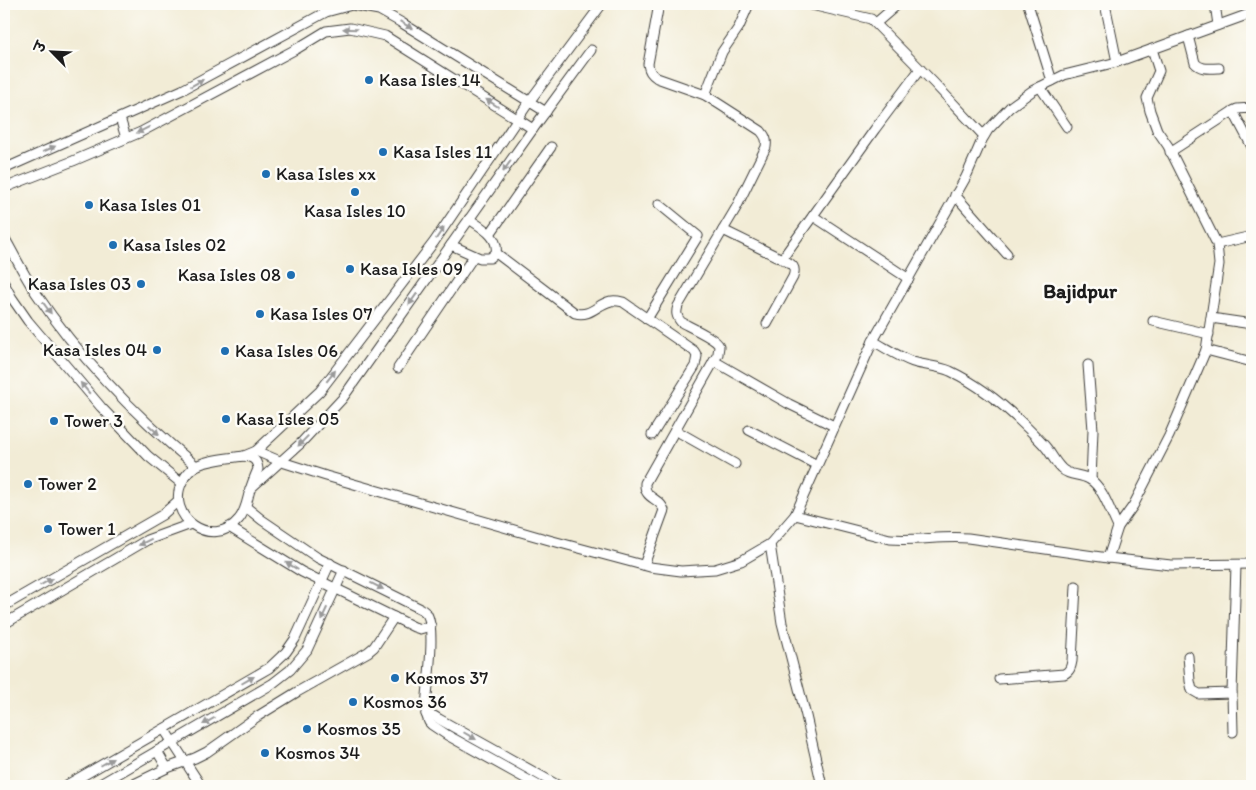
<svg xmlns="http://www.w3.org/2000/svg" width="1256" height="790" viewBox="0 0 1256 790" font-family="Itim,'Playpen Sans Deva',sans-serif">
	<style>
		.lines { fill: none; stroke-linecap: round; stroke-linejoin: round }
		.street-casing { stroke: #3c3b38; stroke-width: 11 }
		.street { stroke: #fff; stroke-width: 9 }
		.oneway { fill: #999 }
		.poi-dot { fill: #1f6fb2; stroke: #fdfcf7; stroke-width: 2 }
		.labels { text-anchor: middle; stroke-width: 5; stroke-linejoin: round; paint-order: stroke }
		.poi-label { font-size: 18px; fill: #1c1c1c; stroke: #fdfcf7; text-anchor: start }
		.quarter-label { font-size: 20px; font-weight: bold; fill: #1c1c1c; stroke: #fdfcf7 }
	</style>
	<rect width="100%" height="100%" fill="#fdfcf7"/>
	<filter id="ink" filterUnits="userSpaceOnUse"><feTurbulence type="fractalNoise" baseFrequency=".02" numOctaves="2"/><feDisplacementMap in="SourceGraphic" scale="10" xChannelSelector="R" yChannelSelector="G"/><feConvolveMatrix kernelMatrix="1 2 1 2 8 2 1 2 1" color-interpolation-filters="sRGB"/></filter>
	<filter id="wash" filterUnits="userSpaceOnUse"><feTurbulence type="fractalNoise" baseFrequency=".0096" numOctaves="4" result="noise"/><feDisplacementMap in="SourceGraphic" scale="20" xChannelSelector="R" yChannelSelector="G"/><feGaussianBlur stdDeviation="1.12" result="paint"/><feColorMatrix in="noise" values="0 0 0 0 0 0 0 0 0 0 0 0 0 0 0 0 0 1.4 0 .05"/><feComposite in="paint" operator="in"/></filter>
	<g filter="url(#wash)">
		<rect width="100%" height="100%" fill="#f2ecd6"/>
	</g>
	<g filter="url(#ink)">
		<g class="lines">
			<g class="street-casing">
				<g id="street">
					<path d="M 807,4 L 871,19 L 933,82 L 984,136"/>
					<path d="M 1028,4 L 1052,81"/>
					<path d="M 1105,4 L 1117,62"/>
					<path d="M 1215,4 L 1218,25"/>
					<path d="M 876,23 L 898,4"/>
					<path d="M 1188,36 L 1195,63 C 1201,70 1210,68 1219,68"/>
					<path d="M 1040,87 L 1067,127"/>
					<path d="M 705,95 L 722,52 L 739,27 L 749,4"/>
					<path d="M 1233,111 L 1252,147"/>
					<path d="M 120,118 L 126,138"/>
					<path d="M 1170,152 L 1233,111 L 1237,109 L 1252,108"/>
					<path d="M 4,169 L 182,90 L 326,12 L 352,5 L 379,10 L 402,23 L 546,112"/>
					<path d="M 4,188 L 73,161 L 141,132 L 298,48 L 326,31 L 350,28 L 385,36 L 533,129"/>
					<path d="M 955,195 L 1007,254"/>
					<path d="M 813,216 L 909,279"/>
					<path d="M 723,230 L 782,259 C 791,264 797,265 793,277 L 767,324"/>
					<path d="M 490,234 L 551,147"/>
					<path d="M 4,237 C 15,256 24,275 36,293 C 80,359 136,416 196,466"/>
					<path d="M 1217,244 L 1252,236"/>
					<path d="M 451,245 L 480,258 L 490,258 L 496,253 C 499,236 482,228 469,219"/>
					<path d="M 496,253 L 575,313 C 591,317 597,304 611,301 C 615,300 619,301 623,302 L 694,351 L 697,356 L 695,366 L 652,435"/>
					<path d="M 782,259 L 875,129 L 920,69"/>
					<path d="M 4,283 L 12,298 L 28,321 L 101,407 L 148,456 L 181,483"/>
					<path d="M 1211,318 L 1252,324"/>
					<path d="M 647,319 L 698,236 L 659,204"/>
					<path d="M 1153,321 L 1209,334"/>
					<path d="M 873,341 C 886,348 899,357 913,362 C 926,366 938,366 950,371 C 984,387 1018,417 1043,444 C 1050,451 1054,461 1061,468 C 1068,476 1080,474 1089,479 C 1103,486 1111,514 1118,527"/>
					<path d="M 1206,350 L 1252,362"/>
					<path d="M 714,361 L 789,404 L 834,426"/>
					<path d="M 1088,365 L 1093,430 L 1091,480"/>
					<path d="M 398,368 L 474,256"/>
					<path d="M 675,430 L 735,464"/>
					<path d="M 749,430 L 817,465"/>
					<path d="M 256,451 L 282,462 L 326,476 L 549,540 L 650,567 L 681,571 L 715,569 L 741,561 L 770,544 L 795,515 L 873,341 L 966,177 L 982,140 L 988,130 L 1010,107 L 1032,91 L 1064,75 L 1117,62 L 1252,13"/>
					<path d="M 244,456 L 256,451 L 320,391 L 434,242 L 529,102 L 602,4"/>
					<path d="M 244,456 C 253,457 257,460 258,469 C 255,476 252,483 250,490 C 247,500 246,511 239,519 C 213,551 163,517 183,480 C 186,475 191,469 196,466 C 209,459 230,458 244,456 Z"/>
					<path d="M 250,489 L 300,444 L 342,399 L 533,129 L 591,50"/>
					<path d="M 246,507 L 262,520 L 318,558 L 421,609 C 422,609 427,614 427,614 C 436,629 427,688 426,708 L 426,714 L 429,722 L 432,725 L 447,735 L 539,786"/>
					<path d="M 795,515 L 890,539 C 916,541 942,536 968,538 L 1108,558 L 1171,565 L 1252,564"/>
					<path d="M 229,527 L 302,572 L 414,627 L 420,629 L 431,626"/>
					<path d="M 770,544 L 782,623 L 806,716 L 822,786"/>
					<path d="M 1108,558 L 1118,527 L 1133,506 L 1169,436 L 1206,350 L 1219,264 L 1217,244 L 1168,146 L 1157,130 L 1150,111 L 1147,98 L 1159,71 L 1152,49"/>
					<path d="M 644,565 L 664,510 C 660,497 644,500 645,483 L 718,354 C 718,351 719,349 719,346 C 717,339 688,326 681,322 C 676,316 676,312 678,306 L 736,208 L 766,147 C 767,140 766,137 761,131 L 705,95 L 657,78 C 651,74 649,71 648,64 L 659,4"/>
					<path d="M 4,606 L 162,515 L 178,501"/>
					<path d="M 4,624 L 147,540 L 191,524"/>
					<path d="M 1188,656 L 1190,681 L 1192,690 L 1199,694 L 1232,693"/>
					<path d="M 999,679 L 1064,674 C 1070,671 1071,667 1072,661 L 1076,586"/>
					<path d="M 426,714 L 434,716 L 439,719 L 559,786"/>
					<path d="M 164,729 L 201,786"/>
					<path d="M 1233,732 L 1232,693 L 1236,565"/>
					<path d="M 157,751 L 167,768"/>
					<path d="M 65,786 L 269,668 L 286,652 L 295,639 L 330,563"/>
					<path d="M 97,786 L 272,684 L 290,670 L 307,650 L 344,570"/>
					<path d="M 130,786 L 167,768 L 195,758 L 207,752 L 258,716 L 297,692 L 368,652 L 374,647 L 394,617"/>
				</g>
			</g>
			<use href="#street" class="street"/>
		</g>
		<defs><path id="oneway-solid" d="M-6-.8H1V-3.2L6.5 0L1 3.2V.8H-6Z" transform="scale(1.25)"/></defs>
		<g class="oneway">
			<use href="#oneway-solid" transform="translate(406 25) rotate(31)"/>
			<use href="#oneway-solid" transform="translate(350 29) rotate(-178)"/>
			<use href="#oneway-solid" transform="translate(197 83) rotate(-29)"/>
			<use href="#oneway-solid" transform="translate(492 103) rotate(-148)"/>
			<use href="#oneway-solid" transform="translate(143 130) rotate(154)"/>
			<use href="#oneway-solid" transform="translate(49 149) rotate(-24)"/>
			<use href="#oneway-solid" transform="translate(507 166) rotate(125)"/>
			<use href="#oneway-solid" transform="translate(440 233) rotate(-56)"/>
			<use href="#oneway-solid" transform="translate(413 299) rotate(125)"/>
			<use href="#oneway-solid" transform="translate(47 308) rotate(54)"/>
			<use href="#oneway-solid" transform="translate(331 376) rotate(-52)"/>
			<use href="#oneway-solid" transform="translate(85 388) rotate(-130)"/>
			<use href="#oneway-solid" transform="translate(154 430) rotate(43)"/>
			<use href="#oneway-solid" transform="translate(303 441) rotate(134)"/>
			<use href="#oneway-solid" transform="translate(145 542) rotate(153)"/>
			<use href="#oneway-solid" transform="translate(292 566) rotate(-148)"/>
			<use href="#oneway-solid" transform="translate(46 582) rotate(-30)"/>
			<use href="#oneway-solid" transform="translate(377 586) rotate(27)"/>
			<use href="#oneway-solid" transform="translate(324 614) rotate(115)"/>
			<use href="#oneway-solid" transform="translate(248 680) rotate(-30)"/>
			<use href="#oneway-solid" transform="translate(209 721) rotate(150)"/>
			<use href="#oneway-solid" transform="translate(470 736) rotate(30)"/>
			<use href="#oneway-solid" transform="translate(107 762) rotate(-30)"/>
		</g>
	</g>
	<g class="poi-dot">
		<circle cx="369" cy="80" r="5"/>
		<circle cx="383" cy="152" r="5"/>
		<circle cx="266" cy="174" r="5"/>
		<circle cx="355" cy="192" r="5"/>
		<circle cx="89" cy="205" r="5"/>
		<circle cx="113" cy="245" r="5"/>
		<circle cx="350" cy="269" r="5"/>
		<circle cx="291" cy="275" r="5"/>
		<circle cx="141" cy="284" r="5"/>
		<circle cx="260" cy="314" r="5"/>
		<circle cx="157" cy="350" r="5"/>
		<circle cx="225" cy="351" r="5"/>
		<circle cx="226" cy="419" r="5"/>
		<circle cx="54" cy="421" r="5"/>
		<circle cx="28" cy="484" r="5"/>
		<circle cx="48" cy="529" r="5"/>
		<circle cx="395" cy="678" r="5"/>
		<circle cx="353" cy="702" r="5"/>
		<circle cx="307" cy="729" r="5"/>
		<circle cx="265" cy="753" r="5"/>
	</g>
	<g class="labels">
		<g class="poi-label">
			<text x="379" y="86">Kasa Isles 14</text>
			<text x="393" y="158">Kasa Isles 11</text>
			<text x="276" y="180">Kasa Isles xx</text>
			<text x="99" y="211">Kasa Isles 01</text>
			<text x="355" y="217" text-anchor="middle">Kasa Isles 10</text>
			<text x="123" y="251">Kasa Isles 02</text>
			<text x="360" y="275">Kasa Isles 09</text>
			<text x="281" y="281" text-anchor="end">Kasa Isles 08</text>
			<text x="131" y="290" text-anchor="end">Kasa Isles 03</text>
			<text x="270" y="320">Kasa Isles 07</text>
			<text x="147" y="356" text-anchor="end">Kasa Isles 04</text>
			<text x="235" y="357">Kasa Isles 06</text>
			<text x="236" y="425">Kasa Isles 05</text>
			<text x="64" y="427">Tower 3</text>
			<text x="38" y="490">Tower 2</text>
			<text x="58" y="535">Tower 1</text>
			<text x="405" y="684">Kosmos 37</text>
			<text x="363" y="708">Kosmos 36</text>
			<text x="317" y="735">Kosmos 35</text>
			<text x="275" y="759">Kosmos 34</text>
		</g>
		<g class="quarter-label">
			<text x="1080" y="298">Bajidpur</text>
		</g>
	</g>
	<rect width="1256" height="790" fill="none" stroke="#fdfcf7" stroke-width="20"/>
	<g transform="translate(52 52) rotate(294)" stroke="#fdfcf7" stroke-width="4" paint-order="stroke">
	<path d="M0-4L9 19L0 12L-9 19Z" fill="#1c1c1c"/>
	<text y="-8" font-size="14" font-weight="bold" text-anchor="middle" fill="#1c1c1c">उ</text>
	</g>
</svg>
